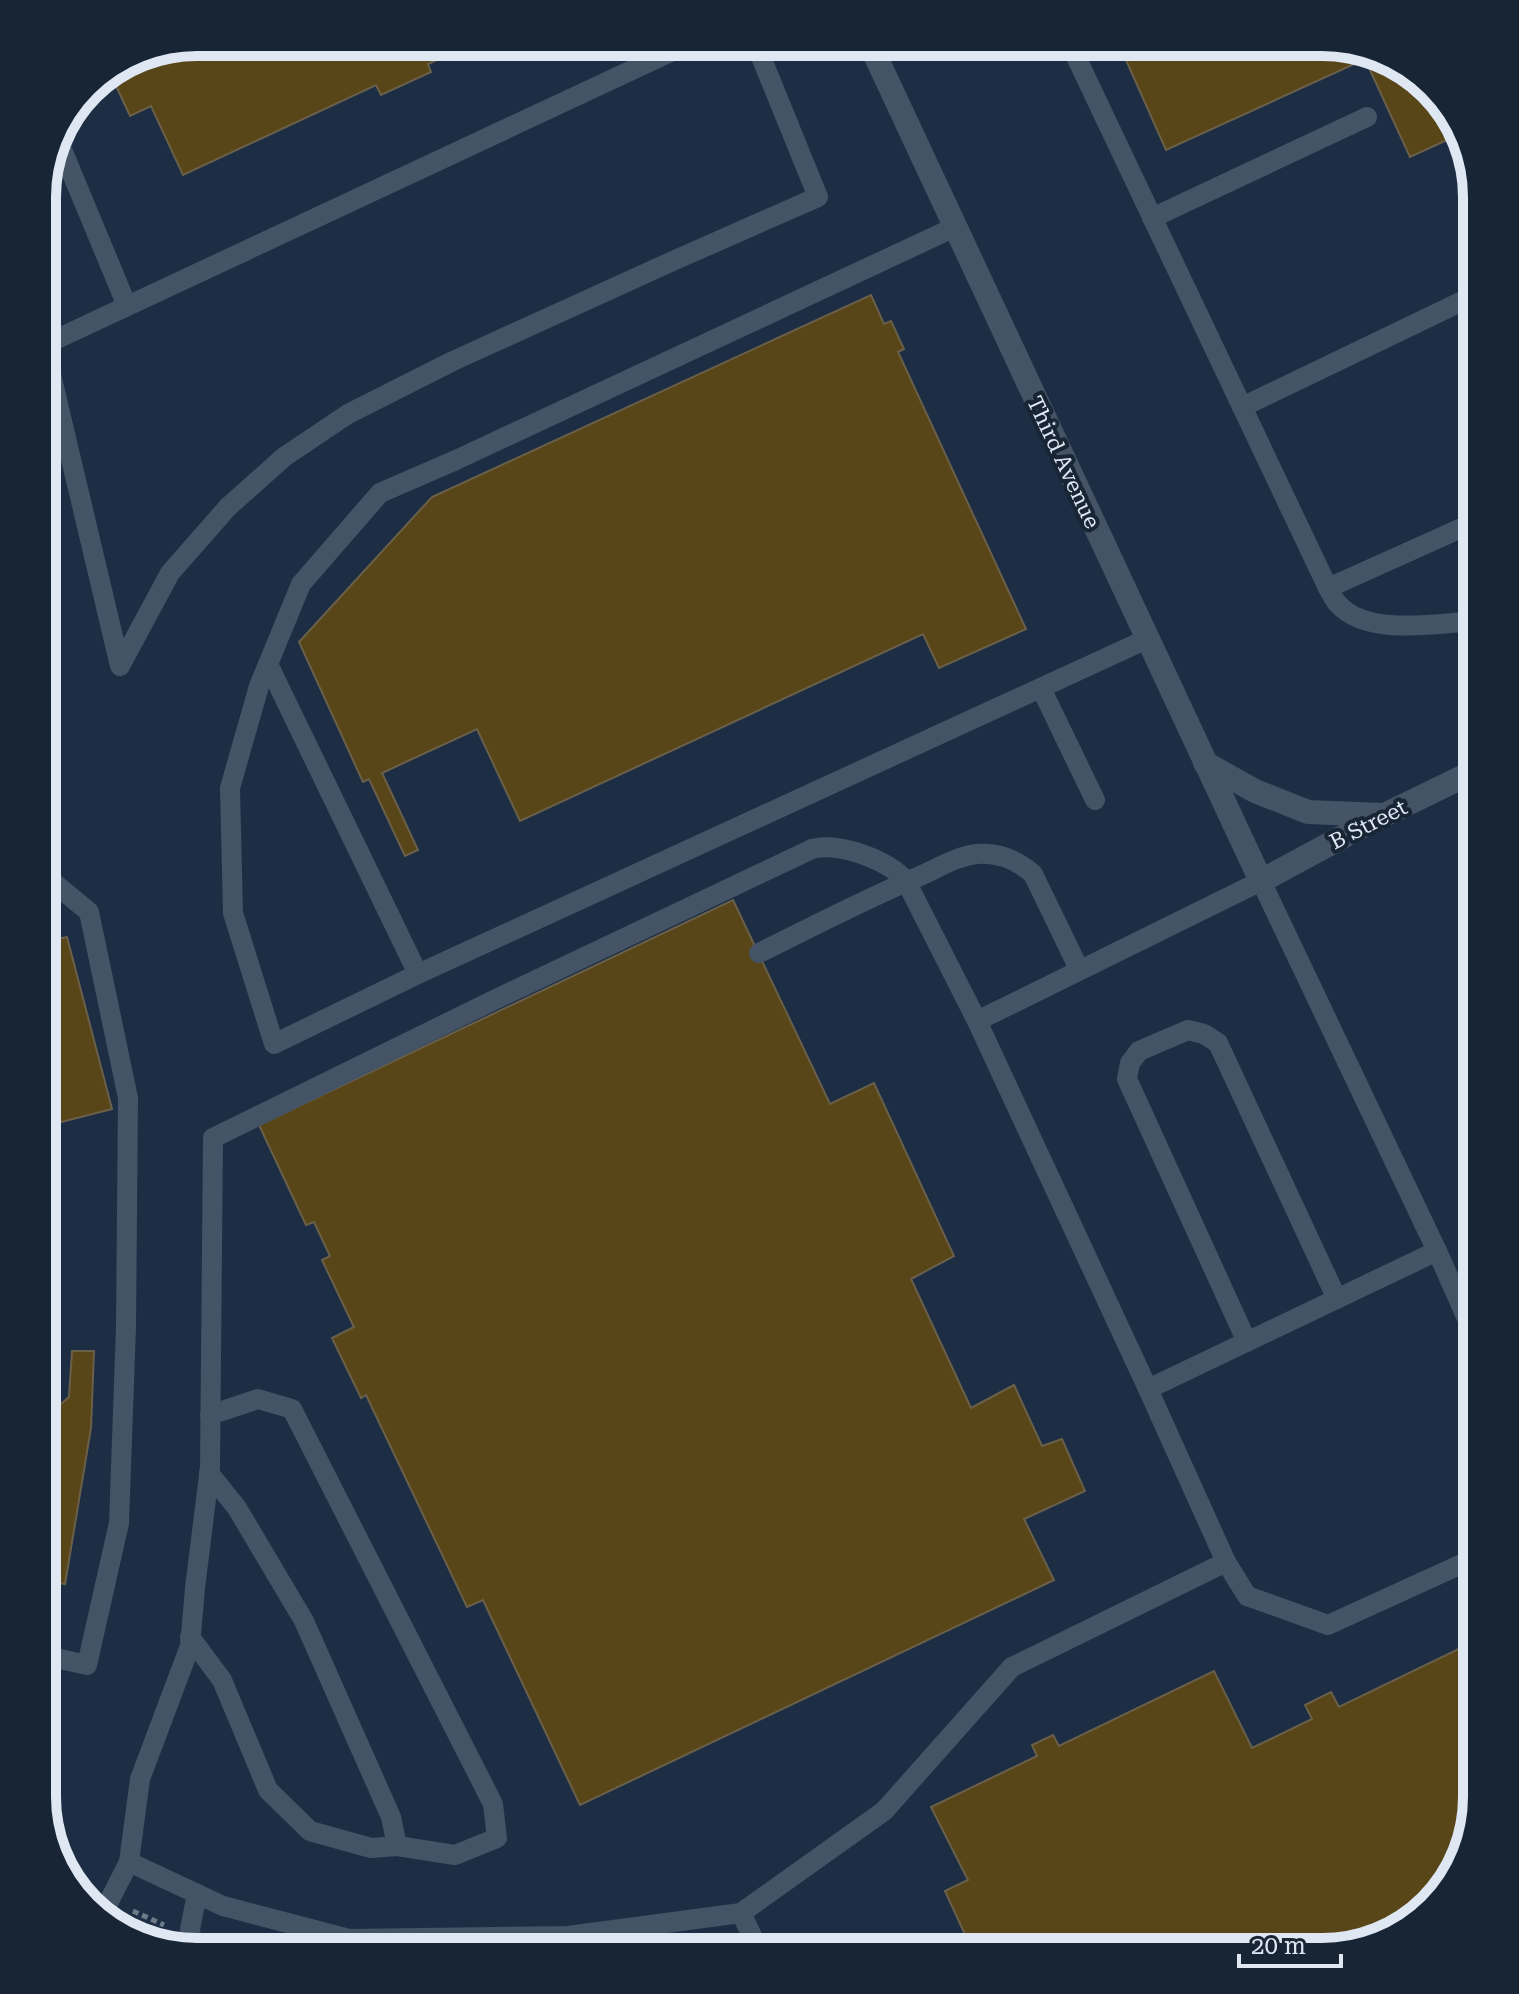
<svg xmlns="http://www.w3.org/2000/svg" width="1519" height="1994" viewBox="0 0 1519 1994" font-family="'Roboto Serif',serif">
	<style>
		.built { fill: #1d2e44 }
		.building { fill: #584518; stroke: #6a6049; stroke-width: 2 }
		.lines { fill: none; stroke-linecap: round; stroke-linejoin: round }
		.path { stroke: #6f7a88; stroke-width: 5; stroke-dasharray: 6 4; stroke-linecap: butt }
		.lane { stroke: #445365; stroke-width: 20 }
		.street { stroke: #445365; stroke-width: 24 }
		.labels { text-anchor: middle; stroke-width: 8; stroke-linejoin: round; paint-order: stroke }
		.street-label { font-size: 22px; fill: #dee7f2; stroke: #172535 }
		.rim { fill: none; stroke: #dee7f2; stroke-width: 10 }
	</style>
	<rect width="100%" height="100%" fill="#172535"/>
	<path class="built" d="M 197,42 L 1332,42 L 1399,63 L 1451,111 L 1477,197 L 1477,1798 L 1456,1874 L 1408,1926 L 1323,1952 L 196,1952 L 120,1931 L 68,1883 L 42,1797 L 42,186 L 58,129 L 94,81 Z"/>
	<g class="building">
		<path d="M 197,42 L 475,42 L 428,64 L 431,72 L 381,95 L 376,85 L 183,175 L 151,106 L 130,116 L 111,75 Z"/>
		<path d="M 1118,42 L 1332,42 L 1399,63 L 1451,111 L 1458,135 L 1410,157 L 1365,59 L 1166,150 Z"/>
		<path d="M 871,295 L 884,324 L 891,321 L 904,349 L 898,352 L 1026,629 L 939,668 L 923,634 L 520,821 L 477,729 L 382,773 L 418,850 L 405,856 L 369,779 L 363,782 L 299,642 L 432,497 Z"/>
		<path d="M 733,900 L 830,1104 L 874,1083 L 954,1256 L 911,1279 L 971,1408 L 1014,1385 L 1042,1446 L 1062,1439 L 1085,1491 L 1024,1519 L 1054,1580 L 580,1805 L 483,1600 L 467,1607 L 366,1395 L 361,1398 L 332,1338 L 354,1327 L 322,1260 L 330,1256 L 314,1222 L 306,1225 L 259,1125 Z"/>
		<path d="M 67,937 L 112,1109 L 42,1127 L 42,943 Z"/>
		<path d="M 72,1351 L 94,1351 L 91,1428 L 65,1584 L 42,1580 L 42,1401 L 61,1404 L 69,1397 Z"/>
		<path d="M 1477,1640 L 1477,1798 L 1456,1874 L 1408,1926 L 1323,1952 L 973,1952 L 945,1891 L 968,1880 L 931,1807 L 1037,1756 L 1032,1745 L 1053,1735 L 1059,1746 L 1214,1671 L 1252,1748 L 1312,1719 L 1305,1705 L 1331,1692 L 1339,1707 Z"/>
	</g>
	<g class="lines">
		<g class="path">
			<path d="M 133,1911 L 164,1925"/>
			<path d="M 219,1944 L 245,1952"/>
		</g>
		<g class="lane">
			<path d="M 692,42 L 44,345 L 120,666 L 170,573 L 228,507 L 284,457 L 348,414 L 453,361 L 675,260 L 818,197 L 755,42"/>
			<path d="M 1069,42 L 1328,588 C 1331,593 1334,600 1338,604 C 1367,637 1437,623 1477,621"/>
			<path d="M 56,135 L 127,306"/>
			<path d="M 1152,218 L 1367,117"/>
			<path d="M 955,227 L 456,460 L 380,493 L 301,584 L 259,686 L 230,788 L 233,913 L 274,1044 L 418,974 L 1147,639"/>
			<path d="M 1242,407 L 1477,294"/>
			<path d="M 1328,588 L 1477,521"/>
			<path d="M 268,664 L 418,974"/>
			<path d="M 1041,688 L 1095,800"/>
			<path d="M 759,953 C 812,927 865,899 920,876 C 938,868 957,856 977,854 C 999,852 1017,860 1033,874 L 1079,969"/>
			<path d="M 1247,1342 L 1127,1079 L 1130,1063 L 1139,1051 L 1188,1030 L 1204,1034 L 1218,1043 L 1337,1299"/>
			<path d="M 1148,1389 L 1437,1251 L 1477,1341"/>
			<path d="M 210,1415 L 258,1399 L 292,1409 L 493,1804 L 497,1838 L 455,1855 L 397,1846"/>
			<path d="M 1226,1562 L 1247,1596 L 1328,1625 L 1477,1557"/>
			<path d="M 190,1637 L 222,1680 L 268,1790 L 310,1831 L 371,1848 L 397,1846 L 391,1817 L 304,1621 L 237,1508 L 209,1473"/>
			<path d="M 42,1655 L 87,1665 L 119,1523 L 126,1327 L 128,1098 L 89,912 L 42,873"/>
			<path d="M 129,1862 L 140,1779 L 190,1646 L 195,1588 L 210,1467 L 213,1138 L 494,1000 L 812,849 C 840,842 888,860 906,881 L 977,1021"/>
			<path d="M 741,1913 L 760,1952"/>
			<path d="M 102,1915 L 129,1862 L 223,1906 L 349,1939 L 568,1936 L 741,1913 L 884,1811 L 1012,1667 L 1226,1562 L 1148,1389 L 977,1021 L 1261,881 L 1437,1251"/>
			<path d="M 193,1951 L 190,1929 L 197,1894"/>
		</g>
		<g class="street">
			<path d="M 869,42 L 1261,881 L 1374,820 L 1477,770"/>
			<path d="M 1205,763 L 1255,791 L 1308,812 L 1383,815"/>
		</g>
	</g>
	<g class="labels">
		<g class="street-label">
			<text transform="translate(1064 462) rotate(65)" y="8">Third Avenue</text>
			<text transform="translate(1368 824) rotate(-27)" y="8">B Street</text>
		</g>
	</g>
	<path d="M0 0H1519V1994H0ZM197 56H1322A141 141 0 0 1 1463 197V1797A141 141 0 0 1 1322 1938H197A141 141 0 0 1 56 1797V197A141 141 0 0 1 197 56Z" fill="#172535" fill-rule="evenodd"/>
	<path class="rim" d="M197 56H1322A141 141 0 0 1 1463 197V1797A141 141 0 0 1 1322 1938H197A141 141 0 0 1 56 1797V197A141 141 0 0 1 197 56Z"/>
	<path d="M1239 1954v12h102v-12" fill="none" stroke="#dee7f2" stroke-width="4"/>
	<text x="1251" y="1954" font-size="24" fill="#dee7f2" stroke="#172535" stroke-width="6" paint-order="stroke">20 m</text>
</svg>
